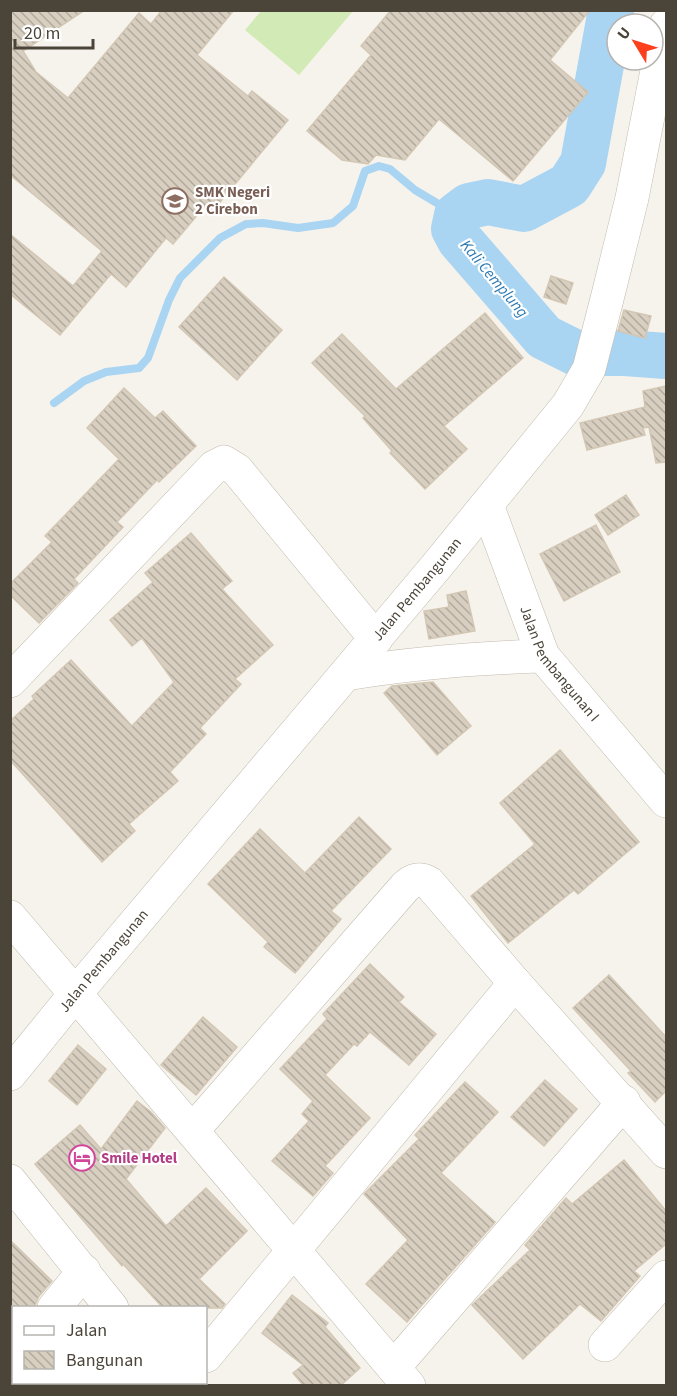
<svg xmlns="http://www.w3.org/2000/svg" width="677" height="1396" viewBox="0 0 677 1396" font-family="'Source Sans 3',sans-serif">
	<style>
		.garden { fill: #d2eab5 }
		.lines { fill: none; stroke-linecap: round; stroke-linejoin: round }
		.stream { stroke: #a9d4f2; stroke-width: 8 }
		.river { stroke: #a9d4f2; stroke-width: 46 }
		.building { fill: url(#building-back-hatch); stroke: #d3c7b4; stroke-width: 1.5 }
		.minor-casing { stroke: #c2bbae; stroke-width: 34 }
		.minor { stroke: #fff; stroke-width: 33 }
		.labels { text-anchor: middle; stroke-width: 4.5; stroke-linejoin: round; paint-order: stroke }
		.education-label { font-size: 15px; font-weight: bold; fill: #785e54; stroke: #fff; text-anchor: start }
		.street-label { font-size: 15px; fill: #4b4439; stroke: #fff }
		.hotel-label { font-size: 15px; font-weight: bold; fill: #b23c85; stroke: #fff; text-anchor: start }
		.water-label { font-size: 16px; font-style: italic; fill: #2e7ab2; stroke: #fff }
	</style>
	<defs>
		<pattern id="building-back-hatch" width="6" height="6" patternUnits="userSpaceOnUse" patternTransform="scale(1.5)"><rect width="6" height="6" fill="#d8cfc1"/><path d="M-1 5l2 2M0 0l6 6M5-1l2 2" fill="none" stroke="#b1aa9e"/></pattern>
	</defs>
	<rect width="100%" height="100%" fill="#f6f3ec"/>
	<path class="garden" d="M 261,11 L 261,10 L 353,11 L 299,75 L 245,30 Z"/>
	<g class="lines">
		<path class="stream" d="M 54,403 L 84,381 L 106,372 L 139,368 L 148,358 L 169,300 L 180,278 L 220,238 L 246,224 L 263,223 L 298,228 L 333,223 L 353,206 L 365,171 L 379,166 L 390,169 L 415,190 L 457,215"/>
		<path class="river" d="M 611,10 L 583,163 L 569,185 L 524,209 L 488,202 L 469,206 L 457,215 L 454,229 L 460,240 L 544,337 L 576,353 L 625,353 L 666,356"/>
	</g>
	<g class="building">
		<path d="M 10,10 L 85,10 L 23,51 L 36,72 L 68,98 L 139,13 L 151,24 L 162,10 L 234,10 L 197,55 L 248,96 L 252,91 L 288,120 L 212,212 L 205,206 L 173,244 L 166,238 L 126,287 L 111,274 L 60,335 L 10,294 L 10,234 L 73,286 L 102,251 L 10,175 Z"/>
		<path d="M 391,10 L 590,10 L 550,60 L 588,92 L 513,181 L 439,119 L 405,160 L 376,155 L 368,164 L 342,160 L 307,131 L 371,55 L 361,46 Z"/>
		<path d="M 551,276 L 573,283 L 566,304 L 544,297 Z"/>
		<path d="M 224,277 L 282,330 L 237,380 L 179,327 Z"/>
		<path d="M 624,310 L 651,316 L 645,338 L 618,331 Z"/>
		<path d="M 485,313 L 523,358 L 444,426 L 467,449 L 425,489 L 390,453 L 392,451 L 363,418 L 365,416 L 312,363 L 342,334 L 396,389 Z"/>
		<path d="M 666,386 L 666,462 L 656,463 L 649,427 L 643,428 L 645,435 L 587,450 L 580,423 L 645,407 L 643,391 Z"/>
		<path d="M 124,388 L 155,418 L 163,411 L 196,446 L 159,482 L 157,480 L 117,522 L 123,527 L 74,579 L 78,583 L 39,623 L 10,595 L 10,584 L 52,542 L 45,536 L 119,459 L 87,428 Z"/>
		<path d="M 626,495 L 639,515 L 608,535 L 595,515 Z"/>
		<path d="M 596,525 L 620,572 L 564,601 L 540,554 Z"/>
		<path d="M 191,533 L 232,581 L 222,589 L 273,645 L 235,679 L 241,684 L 200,728 L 206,734 L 170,772 L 178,781 L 129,824 L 135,831 L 102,862 L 10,760 L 10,721 L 34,699 L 32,696 L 71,660 L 132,726 L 174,682 L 142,638 L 132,646 L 110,620 L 153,582 L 145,573 Z"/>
		<path d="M 466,591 L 475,631 L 429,639 L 424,611 L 449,607 L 447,595 Z"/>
		<path d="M 433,682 L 471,726 L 437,755 L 384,693 L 392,686 Z"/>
		<path d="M 560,750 L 639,842 L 578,894 L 574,890 L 508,943 L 471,896 L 535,844 L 500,803 Z"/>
		<path d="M 359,817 L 391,849 L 331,911 L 341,919 L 295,973 L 264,947 L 268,942 L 208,884 L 260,829 L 305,873 Z"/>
		<path d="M 370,964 L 404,997 L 399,1002 L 436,1034 L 409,1065 L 370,1032 L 357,1046 L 354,1044 L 325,1075 L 370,1118 L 325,1166 L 333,1173 L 313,1196 L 272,1161 L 309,1121 L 302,1114 L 313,1101 L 280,1069 L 327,1019 L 323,1014 Z"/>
		<path d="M 609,975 L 666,1037 L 666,1091 L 655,1102 L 628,1073 L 631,1071 L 573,1008 Z"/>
		<path d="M 203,1017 L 237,1047 L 196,1095 L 161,1065 Z"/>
		<path d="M 78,1045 L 106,1069 L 77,1105 L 49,1081 Z"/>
		<path d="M 545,1080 L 577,1109 L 544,1146 L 511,1117 Z"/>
		<path d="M 465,1082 L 498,1112 L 441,1173 L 495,1222 L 407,1322 L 366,1284 L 408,1240 L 364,1194 L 419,1139 L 415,1135 Z"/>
		<path d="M 137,1101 L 151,1112 L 165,1128 L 126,1179 L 166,1226 L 206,1188 L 247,1231 L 199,1279 L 225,1304 L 222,1308 L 163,1308 L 123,1264 L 122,1266 L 35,1164 L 80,1125 L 101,1149 Z"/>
		<path d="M 624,1160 L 666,1211 L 666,1244 L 634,1271 L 640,1276 L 601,1321 L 580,1304 L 523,1359 L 472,1305 L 530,1250 L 525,1245 L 566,1198 L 572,1204 Z"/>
		<path d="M 10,1240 L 52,1281 L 39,1296 L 34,1308 L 10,1308 Z"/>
		<path d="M 292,1295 L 328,1323 L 325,1327 L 360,1368 L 340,1386 L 304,1386 L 293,1373 L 303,1365 L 262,1333 Z"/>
	</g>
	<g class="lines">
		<g class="minor-casing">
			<g id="minor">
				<path id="s1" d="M 487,505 L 543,656 L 666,801"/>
				<path d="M 346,674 C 412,663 477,658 543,656"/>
				<path d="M 10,681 L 214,467 L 224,462 L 237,470 L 376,639"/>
				<path d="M 10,917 L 409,1386"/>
				<path id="s2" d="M 10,1074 L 76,993 L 435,568 L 568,405 L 589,369 L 608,295 L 632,198 L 666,25"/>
				<path d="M 193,1130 L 405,887 C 412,880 420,877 429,883 L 515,983 L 666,1152"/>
				<path d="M 10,1181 L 112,1308"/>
				<path d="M 54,1308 L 84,1271"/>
				<path d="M 605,1345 L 666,1277"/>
				<path d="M 206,1356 L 515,983"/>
				<path d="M 10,1360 L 14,1357"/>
				<path d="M 394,1367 L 624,1102"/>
				<path d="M 181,1386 L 184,1382"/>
			</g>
		</g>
		<use href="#minor" class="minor"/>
	</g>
	<defs>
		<g id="school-ring" transform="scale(1.35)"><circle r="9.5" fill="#fff" stroke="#8d6e63" stroke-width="1.5"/><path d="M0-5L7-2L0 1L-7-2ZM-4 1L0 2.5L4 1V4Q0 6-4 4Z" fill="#8d6e63"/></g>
		<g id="hotel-ring" transform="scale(1.35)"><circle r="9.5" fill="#fff" stroke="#d1479c" stroke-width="1.5"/><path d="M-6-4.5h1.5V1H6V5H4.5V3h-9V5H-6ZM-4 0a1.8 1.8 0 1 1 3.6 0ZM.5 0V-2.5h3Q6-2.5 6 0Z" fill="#d1479c"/></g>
	</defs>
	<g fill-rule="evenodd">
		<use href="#school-ring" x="175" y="201"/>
		<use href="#hotel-ring" x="82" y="1158"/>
	</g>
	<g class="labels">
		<g class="education-label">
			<text x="195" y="197">SMK Negeri<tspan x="195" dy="17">2 Cirebon</tspan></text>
		</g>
		<g class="street-label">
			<text dy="5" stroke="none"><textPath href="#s2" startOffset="633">Jalan Pembangunan</textPath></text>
			<text dy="5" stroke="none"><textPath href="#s1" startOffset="176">Jalan Pembangunan I</textPath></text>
			<text dy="5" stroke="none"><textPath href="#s2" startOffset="147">Jalan Pembangunan</textPath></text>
		</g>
		<g class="hotel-label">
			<text x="101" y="1163">Smile Hotel</text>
		</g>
		<g class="water-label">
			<text transform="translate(495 278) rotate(50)" y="6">Kali Cemplung</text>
		</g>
	</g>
	<rect width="677" height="1396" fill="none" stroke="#4b4439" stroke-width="24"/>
	<rect x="12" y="1306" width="195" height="78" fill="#ffffff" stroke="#b7b4b0" stroke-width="1.5"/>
	<rect x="24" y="1326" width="30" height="9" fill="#ffffff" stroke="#b7b4b0" stroke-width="1.5"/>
	<text x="66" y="1336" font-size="18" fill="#4b4439">Jalan</text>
	<rect x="24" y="1351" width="30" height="18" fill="url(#building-back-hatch)" stroke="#b7b4b0" stroke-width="1.5"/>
	<text x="66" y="1366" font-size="18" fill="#4b4439">Bangunan</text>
	<g transform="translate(635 42) rotate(308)"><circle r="28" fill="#ffffff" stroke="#b7b4b0" stroke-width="1.5"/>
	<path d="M0-4.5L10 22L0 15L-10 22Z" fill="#fc3f1d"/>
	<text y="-9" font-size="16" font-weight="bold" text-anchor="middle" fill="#4b4439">U</text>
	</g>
	<path d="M15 39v9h78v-9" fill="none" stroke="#4b4439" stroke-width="3"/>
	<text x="24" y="39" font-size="18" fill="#4b4439" stroke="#ffffff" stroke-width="4.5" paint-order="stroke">20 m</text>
</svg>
